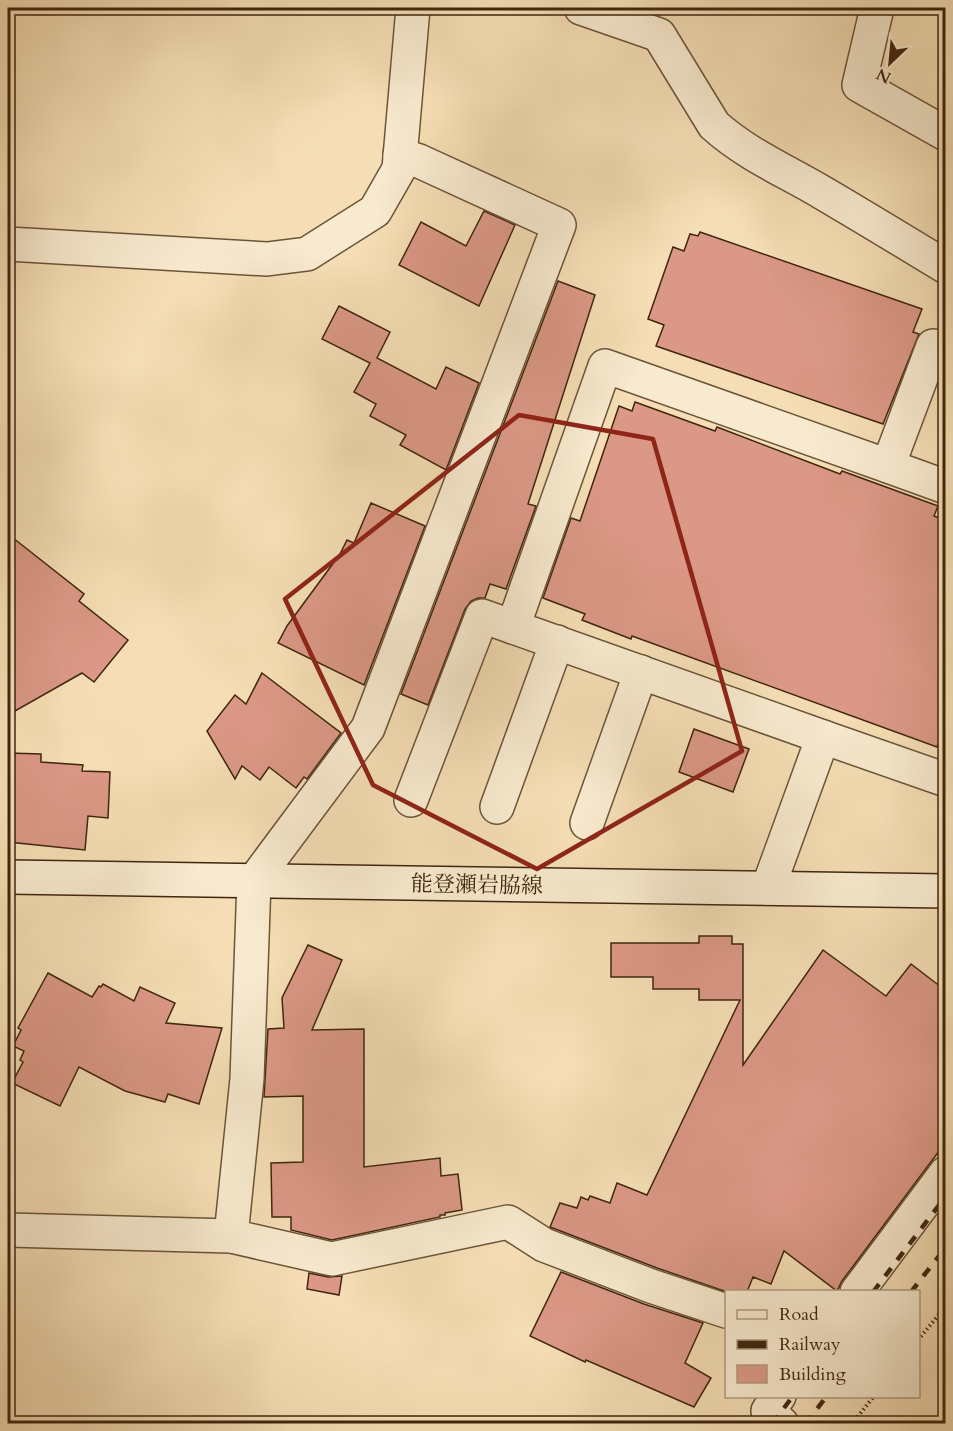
<svg xmlns="http://www.w3.org/2000/svg" width="953" height="1431" viewBox="0 0 953 1431" font-family="Cardo,'Noto Serif JP',serif">
	<style>
		.building { fill: #db9886; stroke: #3f260e; stroke-width: 1.5 }
		.lines { fill: none; stroke-linecap: round; stroke-linejoin: round }
		.street-casing { stroke: #6c5438; stroke-width: 36 }
		.secondary-casing { stroke: #3f260e; stroke-width: 36 }
		.path { stroke: #3f260e; stroke-width: 4; stroke-dasharray: 1.5 3; stroke-linecap: butt }
		.street { stroke: #f8eacf; stroke-width: 33 }
		.secondary { stroke: #f8eacf; stroke-width: 33 }
		.rail { stroke: #3f260e; stroke-width: 4.5; stroke-dasharray: 10 10; stroke-linecap: butt }
		.marked { fill: none; stroke: #8f2418; stroke-width: 4.5; stroke-linejoin: round }
		.labels { text-anchor: middle; stroke-width: 4.5; stroke-linejoin: round; paint-order: stroke }
		.street-label { font-size: 22px; fill: #3f260e; stroke: #f8eacf }
	</style>
	<rect width="100%" height="100%" fill="#f5deb5"/>
	<filter id="stains"><feTurbulence type="fractalNoise" baseFrequency=".00333" numOctaves="4"/><feColorMatrix values="0 0 0 0 .2 0 0 0 0 .09 0 0 0 0 .02 0 0 0 .5 -.17"/></filter>
	<radialGradient id="worn" r=".72"><stop offset=".6" stop-color="#630" stop-opacity="0"/><stop offset="1" stop-color="#630" stop-opacity=".3"/></radialGradient>
	<g class="building">
		<path d="M 484,211 L 515,225 L 479,306 L 399,265 L 421,222 L 466,246 Z"/>
		<path d="M 700,232 L 922,309 L 913,332 L 919,334 L 883,424 L 656,346 L 664,325 L 648,319 L 673,247 L 684,251 L 690,234 L 698,236 Z"/>
		<path d="M 558,281 L 595,295 L 528,504 L 536,506 L 506,589 L 490,584 L 485,598 L 478,598 L 471,601 L 465,609 L 428,705 L 401,694 Z"/>
		<path d="M 339,306 L 390,332 L 377,358 L 436,389 L 446,367 L 479,383 L 446,470 L 400,445 L 406,435 L 370,416 L 376,404 L 354,392 L 370,363 L 322,339 Z"/>
		<path d="M 635,402 L 715,431 L 717,427 L 840,474 L 842,471 L 938,506 L 934,516 L 945,520 L 945,724 L 937,747 L 632,636 L 631,639 L 582,620 L 585,614 L 543,598 L 571,518 L 580,521 L 619,406 L 632,411 Z"/>
		<path d="M 371,503 L 425,526 L 364,685 L 278,643 L 287,626 L 340,554 L 347,540 L 354,543 Z"/>
		<path d="M 8,534 L 84,594 L 79,601 L 128,640 L 94,682 L 82,673 L 8,715 Z"/>
		<path d="M 262,673 L 341,733 L 307,779 L 304,777 L 296,788 L 269,767 L 260,780 L 242,766 L 235,779 L 207,731 L 235,695 L 246,704 Z"/>
		<path d="M 694,729 L 749,749 L 733,792 L 679,772 Z"/>
		<path d="M 8,753 L 41,754 L 41,762 L 83,765 L 82,771 L 110,772 L 108,818 L 88,816 L 85,850 L 8,842 Z"/>
		<path d="M 699,936 L 732,936 L 732,944 L 743,944 L 743,1065 L 823,950 L 886,996 L 911,964 L 945,990 L 945,1143 L 842,1281 L 837,1291 L 784,1251 L 771,1284 L 753,1277 L 747,1292 L 727,1292 L 657,1268 L 550,1227 L 560,1203 L 577,1208 L 581,1197 L 588,1200 L 590,1196 L 610,1203 L 617,1183 L 647,1195 L 740,1000 L 699,1000 L 699,989 L 653,989 L 653,977 L 611,977 L 611,943 L 699,943 Z"/>
		<path d="M 308,945 L 342,960 L 312,1030 L 364,1029 L 364,1167 L 440,1158 L 441,1176 L 458,1174 L 462,1210 L 445,1213 L 445,1215 L 440,1215 L 440,1217 L 332,1240 L 291,1230 L 291,1217 L 272,1217 L 271,1163 L 303,1162 L 303,1096 L 264,1097 L 268,1029 L 284,1028 L 282,998 Z"/>
		<path d="M 48,973 L 92,997 L 99,986 L 101,987 L 103,984 L 134,1001 L 140,987 L 175,1003 L 166,1023 L 222,1028 L 199,1104 L 168,1094 L 165,1102 L 125,1091 L 79,1067 L 60,1106 L 12,1083 L 23,1062 L 20,1060 L 24,1051 L 13,1046 L 21,1030 L 18,1028 Z"/>
		<path d="M 561,1272 L 644,1304 L 703,1323 L 685,1363 L 711,1378 L 694,1407 L 586,1360 L 585,1362 L 530,1336 Z"/>
		<path d="M 309,1273 L 328,1277 L 342,1276 L 339,1295 L 307,1289 Z"/>
	</g>
	<g class="lines">
		<g class="street-casing">
			<g id="street">
				<path d="M 581,8 L 659,35 L 714,125 C 746,154 786,171 823,193 C 864,217 905,242 946,267"/>
				<path d="M 877,8 L 859,85 L 946,134"/>
				<path d="M 400,155 L 419,161 L 559,225 L 368,728 L 254,881 L 247,1079 L 231,1236 L 332,1259 L 508,1222 L 544,1245 L 651,1286 L 726,1311"/>
				<path d="M 8,244 L 267,259 L 307,254 L 375,211 L 399,169 L 413,8"/>
				<path d="M 888,466 L 946,487"/>
				<path d="M 823,737 L 513,627 L 605,366 L 888,466 L 933,346"/>
				<path d="M 411,800 L 482,616 L 513,627"/>
				<path d="M 497,807 L 557,642"/>
				<path d="M 587,823 L 641,672"/>
				<path d="M 768,888 L 823,737 L 946,780"/>
				<path d="M 8,1230 L 231,1236"/>
				<path d="M 857,1292 L 946,1173"/>
				<path d="M 779,1396 L 768,1411 L 782,1424"/>
			</g>
		</g>
		<g class="secondary-casing">
			<path id="secondary" d="M 8,877 L 946,891"/>
		</g>
		<g class="path">
			<path d="M 918,1340 L 946,1306"/>
			<path d="M 852,1424 L 874,1396"/>
		</g>
		<use href="#street" class="street"/>
		<use href="#secondary" class="secondary"/>
		<g class="rail">
			<path d="M 873,1292 L 946,1196"/>
			<path d="M 911,1292 L 946,1247"/>
			<path d="M 772,1424 L 793,1396"/>
			<path d="M 805,1424 L 827,1396"/>
		</g>
	</g>
	<path class="marked" d="M 519,415 L 653,439 L 742,751 L 537,869 L 373,785 L 285,599 Z"/>
	<g class="labels">
		<g class="street-label">
			<text transform="translate(477 884) rotate(1)" y="8">能登瀬岩脇線</text>
		</g>
	</g>
	<rect width="953" height="1431" fill="none" stroke="#f5deb5" stroke-width="30"/>
	<rect x="9" y="9" width="935" height="1413" fill="none" stroke="#3f260e" stroke-width="3"/>
	<rect x="15" y="15" width="923" height="1401" fill="none" stroke="#3f260e" stroke-width="1.5"/>
	<rect x="725" y="1290" width="195" height="108" fill="#f8eacf" stroke="#ae9c82" stroke-width="1.5"/>
	<rect x="737" y="1310" width="30" height="9" fill="#f8eacf" stroke="#ae9c82" stroke-width="1.5"/>
	<text x="779" y="1320" font-size="18" fill="#3f260e">Road</text>
	<rect x="737" y="1340" width="30" height="9" fill="#3f260e" stroke="#ae9c82" stroke-width="1.5"/>
	<text x="779" y="1350" font-size="18" fill="#3f260e">Railway</text>
	<rect x="737" y="1365" width="30" height="18" fill="#db9886" stroke="#ae9c82" stroke-width="1.5"/>
	<text x="779" y="1380" font-size="18" fill="#3f260e">Building</text>
	<g transform="translate(890 63) rotate(206)" stroke="#f8eacf" stroke-width="4.5" paint-order="stroke">
	<path d="M0-4.5L10 22L0 15L-10 22Z" fill="#3f260e"/>
	<text y="-9" font-size="16" font-weight="bold" text-anchor="middle" fill="#3f260e">N</text>
	</g>
	<rect width="100%" height="100%" filter="url(#stains)"/>
	<rect width="100%" height="100%" fill="url(#worn)"/>
</svg>
